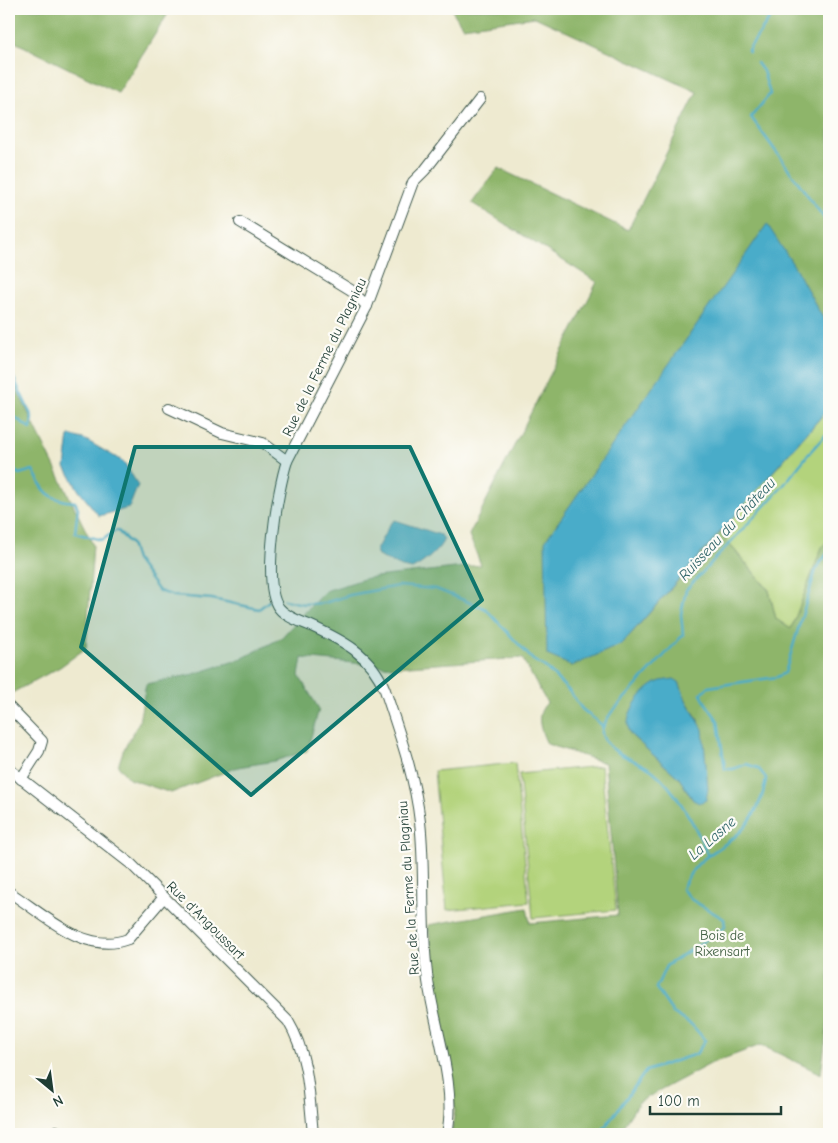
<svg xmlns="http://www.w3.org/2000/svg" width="838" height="1143" viewBox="0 0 838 1143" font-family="'Comic Neue',sans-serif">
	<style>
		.green { fill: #b3d37b; stroke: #698858 }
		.forest { fill: #8eb56b; stroke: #567950; fill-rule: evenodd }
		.water { fill: #49acc9; stroke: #34747e }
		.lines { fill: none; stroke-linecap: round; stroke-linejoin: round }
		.stream { stroke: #49acc9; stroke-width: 2.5 }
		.minor-casing { stroke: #3e574b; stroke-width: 12 }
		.minor { stroke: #fff; stroke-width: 10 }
		.marked { fill: #0f766e; fill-opacity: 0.2; stroke: #0f766e; stroke-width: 4; stroke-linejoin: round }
		.labels { text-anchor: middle; stroke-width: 4.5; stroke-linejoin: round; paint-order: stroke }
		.street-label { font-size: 14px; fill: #1f3d34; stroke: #fdfcf7 }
		.park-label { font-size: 14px; fill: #446246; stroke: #fdfcf7 }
		.water-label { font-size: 15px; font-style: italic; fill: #2e6468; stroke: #fdfcf7 }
	</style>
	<rect width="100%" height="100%" fill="#fdfcf7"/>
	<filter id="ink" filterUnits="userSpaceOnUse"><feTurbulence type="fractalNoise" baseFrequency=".02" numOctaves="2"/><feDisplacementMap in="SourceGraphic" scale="10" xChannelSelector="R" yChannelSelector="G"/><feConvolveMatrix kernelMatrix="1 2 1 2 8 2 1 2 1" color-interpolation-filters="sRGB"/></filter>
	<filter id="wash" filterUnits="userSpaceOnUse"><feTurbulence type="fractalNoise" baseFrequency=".0096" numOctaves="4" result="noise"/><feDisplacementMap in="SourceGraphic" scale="20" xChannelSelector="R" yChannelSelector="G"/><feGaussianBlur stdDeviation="1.12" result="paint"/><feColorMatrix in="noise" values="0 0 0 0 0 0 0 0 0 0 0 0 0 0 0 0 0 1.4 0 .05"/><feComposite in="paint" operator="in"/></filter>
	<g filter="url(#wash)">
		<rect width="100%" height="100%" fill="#eeead0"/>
		<g class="green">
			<path d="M 829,408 L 829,539 L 822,548 L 791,629 L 776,619 L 769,590 L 720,533 Z"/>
			<path d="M 515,763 L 529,902 L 447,910 L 434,771 Z"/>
			<path d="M 601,766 L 616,910 L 533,918 L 519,774 Z"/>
		</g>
		<g class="forest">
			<path d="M 9,9 L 171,9 L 118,93 L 9,39 Z"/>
			<path d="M 451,9 L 829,9 L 829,330 L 604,459 L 545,542 L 622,644 L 720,533 L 769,591 L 776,619 L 791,629 L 822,547 L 829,539 L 829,1013 L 821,1074 L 761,1045 L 712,1063 L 639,1102 L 618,1134 L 451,1134 L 455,1111 L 453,1093 L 428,925 L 527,908 L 530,923 L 618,915 L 605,763 L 547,744 C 541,731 534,715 547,703 L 522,658 L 395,667 L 302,658 L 299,676 L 319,709 L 307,751 L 275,761 L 238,767 L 171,793 L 129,779 L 118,766 L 123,751 L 139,722 L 146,684 L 194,674 L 241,659 L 281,638 L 325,591 L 367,578 L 481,565 L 469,535 L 597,282 L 472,203 L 498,168 L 628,230 L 697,92 L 535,17 L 463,27 ZM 679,682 L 686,700 L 698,719 L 693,800 L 679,778 L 631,735 Z"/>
			<path d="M 9,374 L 93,545 L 86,648 L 60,667 L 10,694 Z"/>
		</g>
		<g class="water">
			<path d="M 767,224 L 796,269 L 829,329 L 828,409 L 622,644 L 572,666 L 547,655 L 545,541 Z"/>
			<path d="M 69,435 L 86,440 L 124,462 L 138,485 L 129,508 L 99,516 L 79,491 L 65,467 Z"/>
			<path d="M 395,520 L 441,535 L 444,539 C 440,550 423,564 412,569 L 402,567 L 378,556 L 376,550 L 390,524 Z"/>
			<path d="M 674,679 L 679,682 L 686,700 L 703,729 L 708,789 L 706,800 L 699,803 L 693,800 L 679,778 L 631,735 C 620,718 641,690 658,682 C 662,680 669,680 674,679 Z"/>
		</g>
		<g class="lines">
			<g class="stream">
				<path d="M 746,9 L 770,18 L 748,50 L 749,52"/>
				<path d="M 757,63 L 763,71 L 770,94 L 751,117 L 829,225"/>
				<path d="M 9,368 L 32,417 L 31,429 L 13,416 L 9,410"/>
				<path d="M 9,441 L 9,447"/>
				<path d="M 9,466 L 19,474 L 33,470 C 44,492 48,500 75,502 L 78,508 L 75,533 L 102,540 L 117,530 L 131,544 L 136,560 L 159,591 L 174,596 L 212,599 L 259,609 L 269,601"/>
				<path d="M 284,600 L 304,604 L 324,603 L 350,595 L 398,586 L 436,589 L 486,609 L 533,660 L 545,667 L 570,692 L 582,709 L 603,726"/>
				<path d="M 707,854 C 697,828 675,788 653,771 C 637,759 612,756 603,737 C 599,729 607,720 611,713 L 683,635 L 681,614 L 686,590 L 783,486 L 810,452 L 829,431"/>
				<path d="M 600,1134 L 646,1071 L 696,1054 L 705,1040 L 692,1025 L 673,1013 L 656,988 L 666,966 L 725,927 L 724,919 L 692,900 L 682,889 C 699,852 714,856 739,833 C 754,819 764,797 766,778 L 758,768 L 746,764 L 733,769 L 725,769 L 718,721 L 705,702 L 701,694 L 708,687 L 777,677 L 785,673 L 816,569 L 829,551"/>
			</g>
		</g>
	</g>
	<g filter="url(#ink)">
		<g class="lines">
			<g class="minor-casing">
				<g id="minor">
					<path d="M 240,222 L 351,290 L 367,306"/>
					<path d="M 169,408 L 222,433 L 263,443 L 287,461"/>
					<path d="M 9,707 L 42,741 L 39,751 L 21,779"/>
					<path d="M 9,769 L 131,864 L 288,1021 C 309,1056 309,1095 313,1134"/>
					<path d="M 9,892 C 43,913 84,956 128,939 L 164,897"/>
					<path d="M 56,1131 L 63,1134"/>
					<path d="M 447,1134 C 457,1087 435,1029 428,981 C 420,928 426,874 420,822 C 415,776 399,733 385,690 C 371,654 342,640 309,625 C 299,621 286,617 279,608 C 261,585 278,488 287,461 L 367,306 L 413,182 L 425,170 L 480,99"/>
				</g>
			</g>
			<use href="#minor" class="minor"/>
		</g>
	</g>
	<path class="marked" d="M 135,447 L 410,447 L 482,600 L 251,795 L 81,647 Z"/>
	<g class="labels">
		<g class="street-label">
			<text transform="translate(324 357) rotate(-64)" y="5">Rue de la Ferme du Plagniau</text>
			<text transform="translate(408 888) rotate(-94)" y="5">Rue de la Ferme du Plagniau</text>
			<text transform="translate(206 920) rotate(45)" y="5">Rue d'Angoussart</text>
		</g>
		<g class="park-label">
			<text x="722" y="940">Bois de<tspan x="722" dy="16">Rixensart</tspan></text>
		</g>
		<g class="water-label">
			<text transform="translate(727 529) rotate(-47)" y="5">Ruisseau du Château</text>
			<text transform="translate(712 838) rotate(-41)" y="5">La Lasne</text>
		</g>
	</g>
	<rect width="838" height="1143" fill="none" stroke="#fdfcf7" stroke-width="30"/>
	<g transform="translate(52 1090) rotate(151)" stroke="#fdfcf7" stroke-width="4" paint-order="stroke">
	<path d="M0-4L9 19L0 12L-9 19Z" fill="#1f3d34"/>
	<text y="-8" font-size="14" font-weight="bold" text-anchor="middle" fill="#1f3d34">N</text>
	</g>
	<path d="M650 1106v8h131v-8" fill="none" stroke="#1f3d34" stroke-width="2.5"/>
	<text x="658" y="1106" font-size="15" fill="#1f3d34" stroke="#fdfcf7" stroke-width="4" paint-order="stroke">100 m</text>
</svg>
